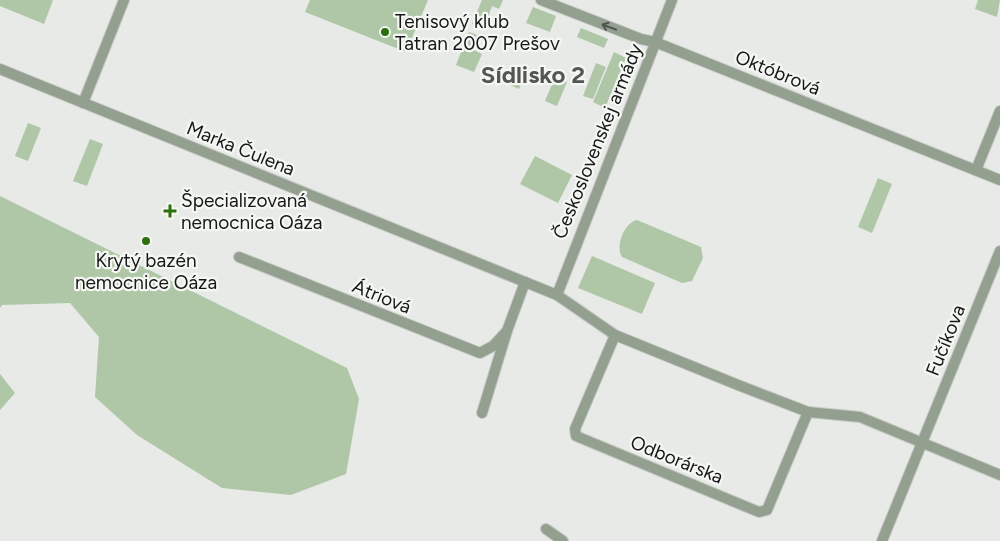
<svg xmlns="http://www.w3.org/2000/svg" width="1000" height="541" viewBox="0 0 1000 541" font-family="Figtree,sans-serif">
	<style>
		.green { fill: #afc7a7 }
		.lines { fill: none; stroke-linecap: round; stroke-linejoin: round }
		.minor-casing { stroke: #c6c8c5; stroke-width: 12 }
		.minor { stroke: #93a08f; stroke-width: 10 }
		.oneway { stroke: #4e554c }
		.poi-dot { fill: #2c700d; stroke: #f4f7f3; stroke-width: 2 }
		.labels { text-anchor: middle; stroke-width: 4.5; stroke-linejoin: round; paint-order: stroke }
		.poi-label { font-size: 19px; fill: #161716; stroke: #f4f7f3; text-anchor: start }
		.street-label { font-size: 19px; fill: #161716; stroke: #f4f7f3 }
		.district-label { font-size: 24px; font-weight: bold; fill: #545653; stroke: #f4f7f3 }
	</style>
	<rect width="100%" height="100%" fill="#e7eae6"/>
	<g class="green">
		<path d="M 0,0 L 53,0 L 44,24 L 0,6 Z"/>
		<path d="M 310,0 L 428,0 L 406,52 L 305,12 Z"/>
		<path d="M 482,0 L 503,0 L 499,9 L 492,6 L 484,28 L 472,24 Z"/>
		<path d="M 978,0 L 1000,0 L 997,17 L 975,9 Z"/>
		<path d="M 533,7 L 556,16 L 550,32 L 526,23 Z"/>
		<path d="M 581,28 L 608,39 L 604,48 L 577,37 Z"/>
		<path d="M 469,32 L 480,36 L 474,50 L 482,54 L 474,72 L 456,65 Z"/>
		<path d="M 614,52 L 626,58 L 605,108 L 593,102 Z"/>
		<path d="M 596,63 L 606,67 L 593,99 L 583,96 Z"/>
		<path d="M 520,70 L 526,72 L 519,89 L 506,83 L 509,76 Z"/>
		<path d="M 555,77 L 567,82 L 557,106 L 545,101 Z"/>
		<path d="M 28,123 L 41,128 L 28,161 L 15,156 Z"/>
		<path d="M 90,139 L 103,144 L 87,186 L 73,181 Z"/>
		<path d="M 535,156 L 572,175 L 558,203 L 520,184 Z"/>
		<path d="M 878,178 L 892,184 L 872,233 L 858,227 Z"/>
		<path d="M 0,196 L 347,368 L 359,399 L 346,474 L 291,495 L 222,488 L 137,435 L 95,397 L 99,337 L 70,303 L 2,305 L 0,308 Z"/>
		<path d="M 637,220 L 701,247 L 703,258 L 692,281 L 682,283 L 622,257 C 615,246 624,223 637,220 Z"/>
		<path d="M 592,256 L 655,283 L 642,314 L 578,288 Z"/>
		<path d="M 0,374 L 15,393 L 0,410 Z"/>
	</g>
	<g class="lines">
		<g class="minor-casing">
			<g id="minor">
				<path d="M 541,0 L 641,39 L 655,42 L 1000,180"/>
				<path d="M 0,69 L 557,295 L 615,335 L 738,385 L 808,412 L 860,417 L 1000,475"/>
				<path d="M 83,103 L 124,0"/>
				<path d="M 976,170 L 1000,111"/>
				<path d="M 239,257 L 480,353 L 493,346 L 507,331"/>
				<path d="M 557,295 L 672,0"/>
				<path d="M 615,335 L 575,429 L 576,436 L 759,512 L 767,510 L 808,412"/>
				<path d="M 482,413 L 507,331 L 525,282"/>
				<path d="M 546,529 L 563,541"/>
				<path d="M 882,541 L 1000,251"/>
			</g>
		</g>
		<use href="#minor" class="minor"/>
	</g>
	<defs><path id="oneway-shaft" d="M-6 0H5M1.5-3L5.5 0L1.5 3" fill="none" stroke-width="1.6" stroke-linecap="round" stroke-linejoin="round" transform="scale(1.25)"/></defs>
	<use class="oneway" href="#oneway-shaft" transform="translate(609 27) rotate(-159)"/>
	<g class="poi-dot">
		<circle cx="385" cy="32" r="5"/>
		<path d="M167.5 203.5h5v5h5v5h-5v5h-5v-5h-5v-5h5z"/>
		<circle cx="146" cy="241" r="5"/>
	</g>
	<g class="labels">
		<g class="poi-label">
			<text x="395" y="28">Tenisový klub<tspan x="395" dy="22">Tatran 2007 Prešov</tspan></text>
			<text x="181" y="207">Špecializovaná<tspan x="181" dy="22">nemocnica Oáza</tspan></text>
			<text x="146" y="267" text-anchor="middle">Krytý bazén<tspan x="146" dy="22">nemocnice Oáza</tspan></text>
		</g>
		<g class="street-label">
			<text transform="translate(778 72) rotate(22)" y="7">Októbrová</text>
			<text transform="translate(597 141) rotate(-68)" y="7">Československej armády</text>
			<text transform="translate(241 148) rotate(22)" y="7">Marka Čulena</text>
			<text transform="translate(382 296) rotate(22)" y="7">Átriová</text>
			<text transform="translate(945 340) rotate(-68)" y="7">Fučíkova</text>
			<text transform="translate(677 459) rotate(22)" y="7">Odborárska</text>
		</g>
		<g class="district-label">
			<text x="533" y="83">Sídlisko 2</text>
		</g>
	</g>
</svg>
